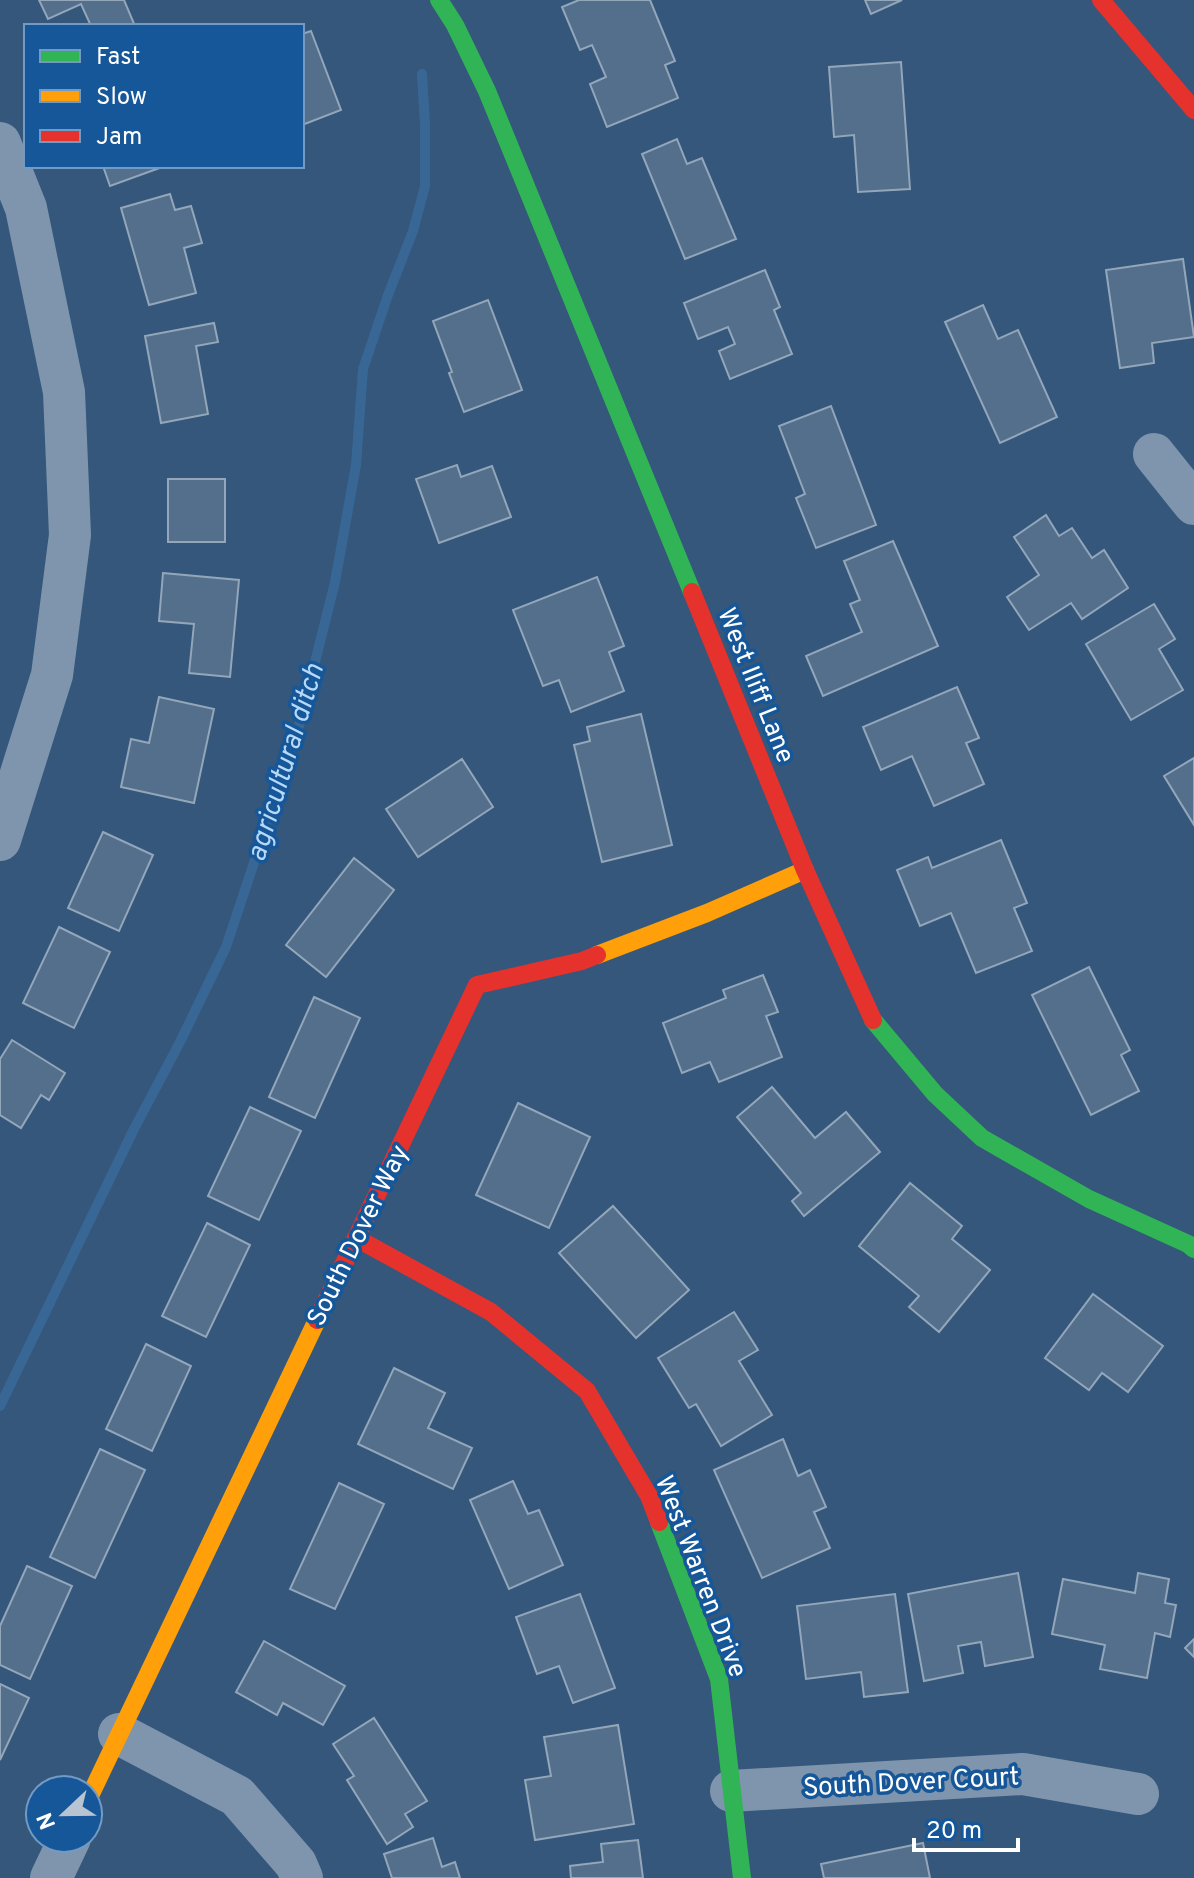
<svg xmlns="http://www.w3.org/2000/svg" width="1194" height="1878" viewBox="0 0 1194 1878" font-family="Overpass,sans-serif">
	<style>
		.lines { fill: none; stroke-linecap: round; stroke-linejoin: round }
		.stream { stroke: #396795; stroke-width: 10 }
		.building { fill: #536f8c; stroke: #93a6ba; stroke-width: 2 }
		.street { stroke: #7e95ad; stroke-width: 42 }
		.fast { stroke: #30b455; stroke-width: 18 }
		.slow { stroke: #ff9f0a; stroke-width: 18 }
		.jam { stroke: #e5322d; stroke-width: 18 }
		.labels { text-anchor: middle; stroke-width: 7; stroke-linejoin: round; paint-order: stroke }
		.street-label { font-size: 26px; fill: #fff; stroke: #165799 }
		.water-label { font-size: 28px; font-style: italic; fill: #b6d9f9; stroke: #165799 }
	</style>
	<rect width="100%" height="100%" fill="#34577b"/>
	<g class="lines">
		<path class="stream" d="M 0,1406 L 134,1129 L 180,1042 L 226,947 L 298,730 L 335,582 L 356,465 L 363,369 L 388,295 L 413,231 L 425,186 L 425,124 L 422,74"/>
	</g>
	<g class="building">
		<path d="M 39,0 L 124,0 L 135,26 L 91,26 L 81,4 L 48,19 Z"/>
		<path d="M 579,0 L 650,0 L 675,61 L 665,65 L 678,98 L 607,127 L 590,84 L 606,77 L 592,45 L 580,50 L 562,7 Z"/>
		<path d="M 865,0 L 902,0 L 871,14 Z"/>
		<path d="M 311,31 L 341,110 L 302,125 L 302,34 Z"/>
		<path d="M 901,62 L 910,189 L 858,192 L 854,135 L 834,137 L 829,67 Z"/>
		<path d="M 677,139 L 687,164 L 702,158 L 736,239 L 685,259 L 642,154 Z"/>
		<path d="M 103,166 L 165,166 L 110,186 Z"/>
		<path d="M 170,194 L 175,210 L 191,206 L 202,243 L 184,248 L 196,293 L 149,305 L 121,208 Z"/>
		<path d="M 1183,259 L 1194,337 L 1152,343 L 1154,363 L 1120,368 L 1106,270 Z"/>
		<path d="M 765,270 L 780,307 L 774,310 L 792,354 L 730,379 L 719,351 L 735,344 L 728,327 L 698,339 L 684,303 Z"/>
		<path d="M 488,300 L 522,390 L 464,412 L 449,373 L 452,372 L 433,321 Z"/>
		<path d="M 983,305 L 998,339 L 1018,330 L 1057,417 L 1000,443 L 945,322 Z"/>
		<path d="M 214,323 L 218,342 L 196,346 L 208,414 L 161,423 L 145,336 Z"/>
		<path d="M 831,406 L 876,525 L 816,548 L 796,498 L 805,494 L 779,426 Z"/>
		<path d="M 457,465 L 461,477 L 492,466 L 511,517 L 439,543 L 416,479 Z"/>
		<rect x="168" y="479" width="57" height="63"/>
		<path d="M 1046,515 L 1059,536 L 1072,528 L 1092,558 L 1104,550 L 1128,588 L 1082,619 L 1071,603 L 1029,630 L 1007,597 L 1039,575 L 1014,537 Z"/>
		<path d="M 893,541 L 938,646 L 823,696 L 806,656 L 862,632 L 850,604 L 860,600 L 844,561 Z"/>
		<path d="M 163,573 L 239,580 L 230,677 L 189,673 L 194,624 L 159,621 Z"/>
		<path d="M 597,577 L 624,646 L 609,652 L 624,691 L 571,712 L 559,680 L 543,686 L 513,610 Z"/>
		<path d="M 1154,604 L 1175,639 L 1159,649 L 1183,690 L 1131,720 L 1086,644 Z"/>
		<path d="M 957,687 L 979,738 L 966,743 L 984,784 L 934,806 L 912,756 L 881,770 L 863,727 Z"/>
		<path d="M 159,697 L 214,709 L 194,803 L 121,787 L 131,739 L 149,743 Z"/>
		<path d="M 641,714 L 672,845 L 602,862 L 574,745 L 590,741 L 587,727 Z"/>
		<path d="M 1194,758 L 1194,825 L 1164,776 Z"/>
		<path d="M 462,759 L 493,807 L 418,857 L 386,809 Z"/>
		<path d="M 103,832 L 153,855 L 119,931 L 68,908 Z"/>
		<path d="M 1001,840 L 1027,903 L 1014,908 L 1032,951 L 976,973 L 951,913 L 920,926 L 897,870 L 928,857 L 932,868 Z"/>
		<path d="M 354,858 L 394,890 L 326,977 L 286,945 Z"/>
		<path d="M 59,927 L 110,952 L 74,1028 L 23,1003 Z"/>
		<path d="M 1089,967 L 1130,1050 L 1121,1055 L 1139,1091 L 1091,1115 L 1032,995 Z"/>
		<path d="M 763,975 L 778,1012 L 766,1016 L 782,1057 L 719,1082 L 710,1062 L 682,1073 L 663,1023 L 726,998 L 723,990 Z"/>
		<path d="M 314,997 L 360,1018 L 315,1118 L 269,1097 Z"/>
		<path d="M 12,1040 L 65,1073 L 49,1100 L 41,1095 L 21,1128 L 0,1115 L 0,1059 Z"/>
		<path d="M 772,1087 L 815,1138 L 846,1112 L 880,1152 L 804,1216 L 792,1201 L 801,1193 L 737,1117 Z"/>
		<path d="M 518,1103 L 590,1137 L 549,1228 L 476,1195 Z"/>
		<path d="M 250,1107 L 301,1131 L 259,1220 L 208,1196 Z"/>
		<path d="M 910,1183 L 962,1226 L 952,1239 L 990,1270 L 939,1332 L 909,1307 L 919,1296 L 859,1246 Z"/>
		<path d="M 613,1206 L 689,1290 L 636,1338 L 559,1253 Z"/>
		<path d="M 207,1223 L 250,1245 L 206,1337 L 162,1316 Z"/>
		<path d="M 1093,1294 L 1163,1346 L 1128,1392 L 1102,1373 L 1089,1390 L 1045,1358 Z"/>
		<path d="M 734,1312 L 758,1350 L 739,1361 L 772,1415 L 721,1446 L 696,1404 L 689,1408 L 658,1358 Z"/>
		<path d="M 146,1344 L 191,1366 L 152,1451 L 106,1429 Z"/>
		<path d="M 394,1368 L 445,1393 L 428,1428 L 472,1448 L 453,1489 L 358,1444 Z"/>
		<path d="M 783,1439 L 798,1476 L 810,1470 L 826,1507 L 814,1512 L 830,1548 L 762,1578 L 714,1470 Z"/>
		<path d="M 100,1449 L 145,1470 L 95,1578 L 50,1557 Z"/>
		<path d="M 513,1481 L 528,1514 L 539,1510 L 563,1565 L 509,1589 L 470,1500 Z"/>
		<path d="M 339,1483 L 384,1504 L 335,1609 L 290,1589 Z"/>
		<path d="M 27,1566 L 72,1586 L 30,1679 L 0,1665 L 0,1626 Z"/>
		<path d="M 1018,1573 L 1033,1657 L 985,1666 L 981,1642 L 958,1646 L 963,1673 L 924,1681 L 908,1594 Z"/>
		<path d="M 1138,1573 L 1169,1579 L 1165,1603 L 1176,1605 L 1170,1637 L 1155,1633 L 1147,1678 L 1100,1669 L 1105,1645 L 1052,1634 L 1063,1579 L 1135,1593 Z"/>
		<path d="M 580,1594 L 615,1688 L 573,1703 L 559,1666 L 537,1674 L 516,1617 Z"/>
		<path d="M 895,1594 L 908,1692 L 864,1697 L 861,1672 L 806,1679 L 797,1606 Z"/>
		<path d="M 1194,1639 L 1194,1657 L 1185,1648 Z"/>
		<path d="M 264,1641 L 345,1686 L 323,1725 L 283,1703 L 277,1715 L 236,1692 Z"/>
		<path d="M 0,1684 L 29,1698 L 0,1760 Z"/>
		<path d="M 374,1718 L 427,1801 L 405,1814 L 413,1827 L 387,1844 L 347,1780 L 354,1776 L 333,1744 Z"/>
		<path d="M 618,1725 L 634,1824 L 535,1840 L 525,1780 L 551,1776 L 544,1737 Z"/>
		<path d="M 433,1838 L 442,1867 L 455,1862 L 460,1878 L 392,1878 L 384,1854 Z"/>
		<path d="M 638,1840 L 643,1878 L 571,1878 L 570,1866 L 603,1862 L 601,1844 Z"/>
		<path d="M 923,1843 L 930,1878 L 824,1878 L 821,1864 Z"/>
	</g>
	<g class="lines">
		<g class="street">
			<path d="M 0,143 L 26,208 L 64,392 L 70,535 L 52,675 L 0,840"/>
			<path d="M 1154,454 L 1194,504"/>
			<path d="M 119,1734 L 237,1796 L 296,1864 L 302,1878"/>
			<path d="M 731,1791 L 1023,1774 L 1138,1794"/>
			<path d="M 51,1878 L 70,1838"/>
		</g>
		<g class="fast">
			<path d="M 439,0 L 455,25 L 487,91 L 692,592"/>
			<path d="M 873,1020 L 935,1094 L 982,1138 L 1089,1199 L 1188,1244 L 1194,1249"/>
			<path d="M 659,1522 L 719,1679 L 742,1878"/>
		</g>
		<g class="slow">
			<path d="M 597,955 L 707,913 L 805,870"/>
			<path d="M 88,1800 L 317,1320"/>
		</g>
		<g class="jam">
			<path d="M 1101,0 L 1194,110"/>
			<path d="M 692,592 L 805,870 L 873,1020"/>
			<path d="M 356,1238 L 491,1312 L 587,1391 L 649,1496 L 659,1522"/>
			<path d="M 317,1320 L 477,985 L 582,961 L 597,955"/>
		</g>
	</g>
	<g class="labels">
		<g class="street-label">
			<text transform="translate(757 685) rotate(68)" y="9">West Iliff Lane</text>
			<text transform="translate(357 1235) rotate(-64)" y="9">South Dover Way</text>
			<text transform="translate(702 1576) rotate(69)" y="9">West Warren Drive</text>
			<text transform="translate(911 1781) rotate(-3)" y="9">South Dover Court</text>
		</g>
		<g class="water-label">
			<text transform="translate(284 762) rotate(-73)" y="10">agricultural ditch</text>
		</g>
	</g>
	<rect x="24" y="24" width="280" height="144" fill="#165799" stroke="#739ac2" stroke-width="2"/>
	<rect x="40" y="50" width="40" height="12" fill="#30b455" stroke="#739ac2" stroke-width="2"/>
	<text x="96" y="64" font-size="24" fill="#ffffff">Fast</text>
	<rect x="40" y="90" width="40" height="12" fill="#ff9f0a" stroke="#739ac2" stroke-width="2"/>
	<text x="96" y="104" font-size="24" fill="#ffffff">Slow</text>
	<rect x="40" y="130" width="40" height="12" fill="#e5322d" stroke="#739ac2" stroke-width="2"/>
	<text x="96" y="144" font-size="24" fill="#ffffff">Jam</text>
	<g transform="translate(64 1814) rotate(248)"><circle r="38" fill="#165799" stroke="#739ac2" stroke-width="2"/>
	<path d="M0-6L14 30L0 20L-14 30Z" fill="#b8c4d1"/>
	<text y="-12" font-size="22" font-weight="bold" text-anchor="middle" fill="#ffffff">N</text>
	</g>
	<path d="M914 1838v12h104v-12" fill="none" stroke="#ffffff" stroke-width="4"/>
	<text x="926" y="1838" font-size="24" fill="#ffffff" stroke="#165799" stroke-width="6" paint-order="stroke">20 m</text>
</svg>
